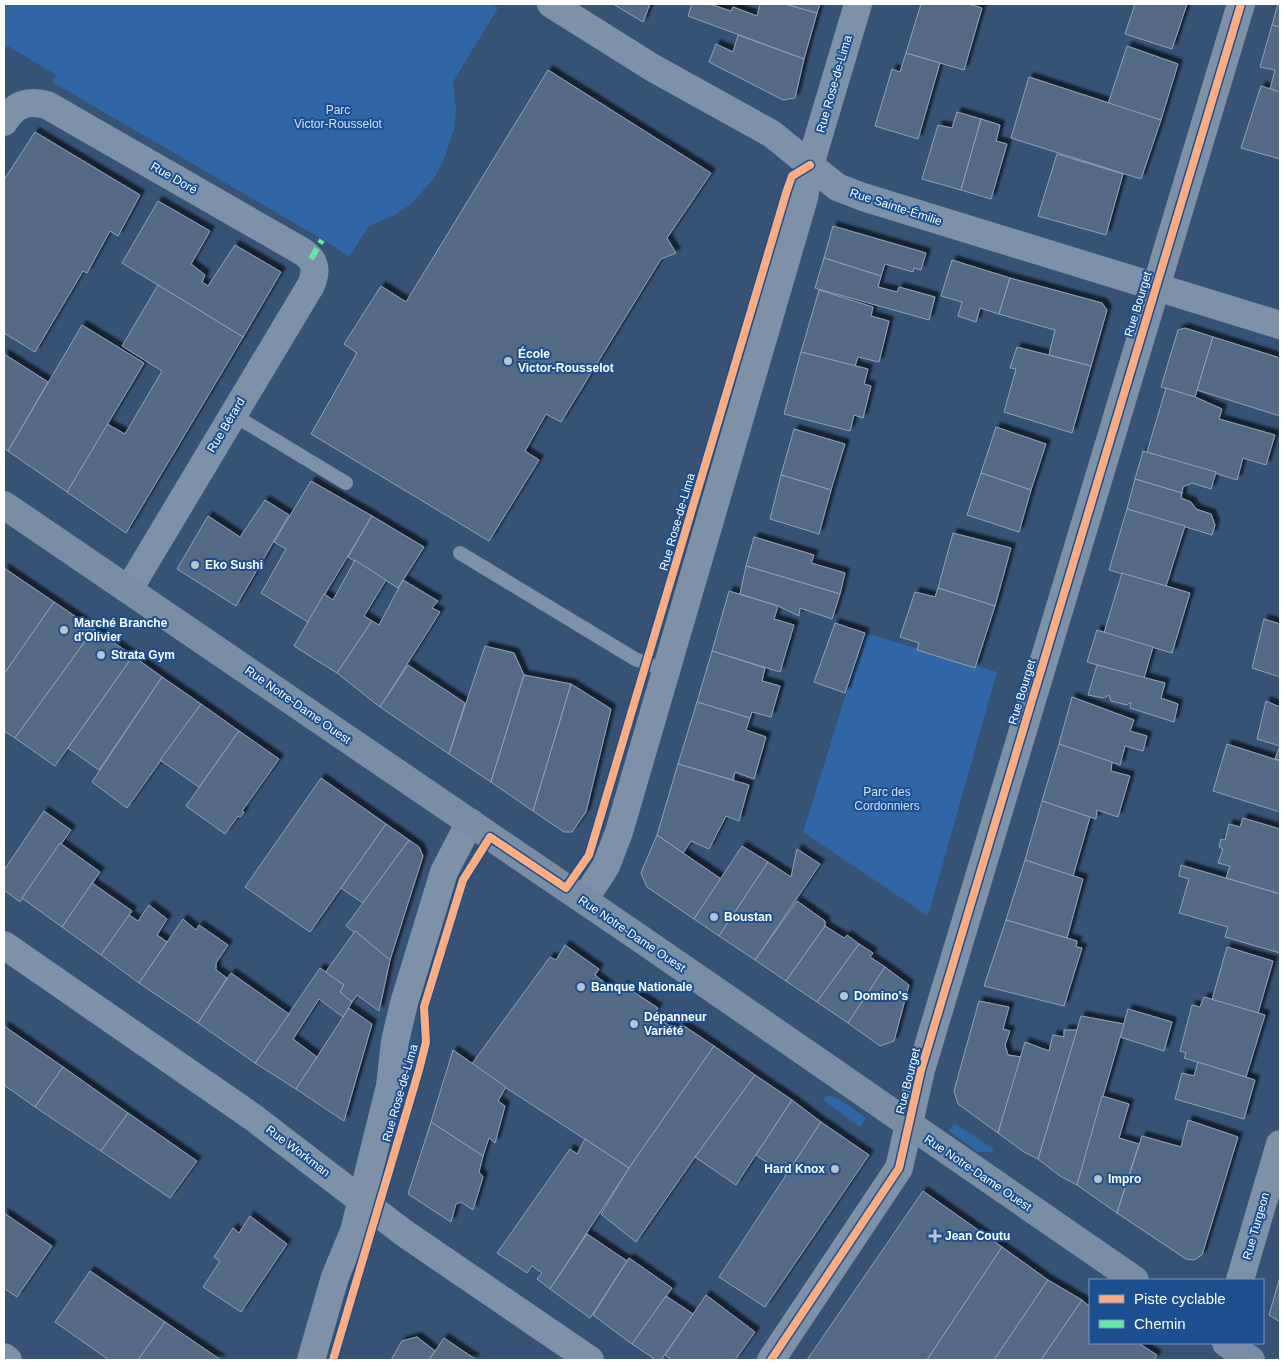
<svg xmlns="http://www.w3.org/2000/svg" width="1284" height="1364" viewBox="0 0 1284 1364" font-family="Arial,sans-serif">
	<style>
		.green { fill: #2f66a5 }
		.building { fill: #526984; stroke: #92a2b6; filter: url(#shadow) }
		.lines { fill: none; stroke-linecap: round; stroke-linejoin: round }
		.service { stroke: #7d92a8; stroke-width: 14 }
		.minor { stroke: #7d92a8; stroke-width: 28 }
		.secondary { stroke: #798da4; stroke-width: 28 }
		.quiet { stroke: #66e7a1; stroke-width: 6; stroke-dasharray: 12 6; stroke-linecap: butt }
		.cycleway-casing { stroke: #1b4f8f; stroke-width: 11 }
		.cycleway { stroke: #ffac80; stroke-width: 8 }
		.poi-dot { fill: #b9c2ce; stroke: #1b4f8f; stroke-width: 2 }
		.labels { text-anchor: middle; stroke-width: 4; stroke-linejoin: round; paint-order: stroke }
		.street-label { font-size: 12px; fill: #fff; stroke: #1b4f8f }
		.park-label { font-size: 12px; fill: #cfe3fa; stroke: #1b4f8f }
		.poi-label { font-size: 12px; font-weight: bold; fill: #fff; stroke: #1b4f8f; text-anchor: start }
	</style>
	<defs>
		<filter id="shadow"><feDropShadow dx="4.5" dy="-4.5" stdDeviation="1" flood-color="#0009"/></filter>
	</defs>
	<rect width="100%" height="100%" fill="#365274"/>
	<g class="green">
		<path d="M 4,4 L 491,4 L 498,8 L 453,82 L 456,109 L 454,129 L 443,162 L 435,177 L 412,203 L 395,215 L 369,226 L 349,257 L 332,245 L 52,82 L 56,75 L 8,46 L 4,49 Z"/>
		<path d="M 865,633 L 997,672 L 928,916 L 803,832 Z"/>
		<path d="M 827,1095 L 839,1099 L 866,1118 L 860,1127 L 823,1100 Z"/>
		<path d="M 954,1123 L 994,1149 L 992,1152 L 978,1152 L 949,1131 Z"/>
	</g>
	<g class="building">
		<path d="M 613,4 L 650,4 L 643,22 Z"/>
		<path d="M 692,4 L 709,4 L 731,11 L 733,7 L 757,16 L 760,4 L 785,4 L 817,13 L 804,59 L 688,16 Z"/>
		<path d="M 785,4 L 820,4 L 817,13 Z"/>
		<path d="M 921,4 L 968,4 L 982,8 L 964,70 L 906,53 Z"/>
		<path d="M 1135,4 L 1187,4 L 1172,49 L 1125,34 Z"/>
		<path d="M 1278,4 L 1280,4 L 1280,27 L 1272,25 Z"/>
		<path d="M 1272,25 L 1280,27 L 1280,92 L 1270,89 L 1275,70 L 1260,67 Z"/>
		<path d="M 738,35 L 804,59 L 795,98 L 783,100 L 709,62 L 716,44 L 733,52 Z"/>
		<path d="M 1127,46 L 1178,64 L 1161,120 L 1108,104 Z"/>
		<path d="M 906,53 L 940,63 L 918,139 L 875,126 L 892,69 L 900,72 Z"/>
		<path d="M 548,70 L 711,173 L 667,238 L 676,253 L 661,259 L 561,422 L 546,414 L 525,451 L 539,460 L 489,541 L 311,434 L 357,353 L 344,344 L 381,286 L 406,302 Z"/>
		<path d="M 1029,77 L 1161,120 L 1141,179 L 1011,138 Z"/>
		<path d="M 1261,86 L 1280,92 L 1280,159 L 1241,148 Z"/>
		<path d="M 957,112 L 981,119 L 961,190 L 922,179 L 938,125 L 952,128 Z"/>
		<path d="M 981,119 L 1000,125 L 996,141 L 1007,144 L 991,199 L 961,190 Z"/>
		<path d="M 35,132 L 140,195 L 118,236 L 110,231 L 87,273 L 83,271 L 35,352 L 4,333 L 4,180 Z"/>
		<path d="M 1057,154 L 1123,174 L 1106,235 L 1038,216 Z"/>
		<path d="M 158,201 L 210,231 L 191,264 L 205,275 L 202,282 L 208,286 L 235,245 L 281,272 L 243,337 L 122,263 Z"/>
		<path d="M 833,226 L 926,253 L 921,270 L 914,268 L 913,272 L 885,264 L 881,276 L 824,258 Z"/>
		<path d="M 824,258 L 881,276 L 878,287 L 897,292 L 899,287 L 935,297 L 929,320 L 815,288 Z"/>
		<path d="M 952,260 L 1010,278 L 999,314 L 980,308 L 976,322 L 958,316 L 962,302 L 941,296 Z"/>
		<path d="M 1010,278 L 1102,303 L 1107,310 L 1091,366 L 1049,355 L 1055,330 L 999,314 Z"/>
		<path d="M 158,285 L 243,337 L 126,533 L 67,492 L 107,424 L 125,434 L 162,371 L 122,346 Z"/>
		<path d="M 819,290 L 873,307 L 871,316 L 889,321 L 879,362 L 858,357 L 855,366 L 801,352 Z"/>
		<path d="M 82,325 L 144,363 L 67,492 L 8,451 Z"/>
		<path d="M 1185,328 L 1213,337 L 1195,397 L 1161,387 L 1178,330 Z"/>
		<path d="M 1213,337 L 1280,358 L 1280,416 L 1197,390 Z"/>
		<path d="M 1017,347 L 1091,366 L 1072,433 L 1004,412 L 1016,369 L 1010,368 Z"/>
		<path d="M 801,352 L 868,369 L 864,384 L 871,386 L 863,418 L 854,415 L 850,431 L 784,414 Z"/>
		<path d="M 4,354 L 48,382 L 8,451 L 4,448 Z"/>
		<path d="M 1166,388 L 1195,397 L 1222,409 L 1219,419 L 1275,435 L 1266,465 L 1243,458 L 1237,480 L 1147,452 Z"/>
		<path d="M 996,427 L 1046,444 L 1031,490 L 981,473 Z"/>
		<path d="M 794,429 L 845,444 L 831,490 L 781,475 Z"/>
		<path d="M 1143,451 L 1216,472 L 1211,489 L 1192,483 L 1183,487 L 1182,493 L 1135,479 Z"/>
		<path d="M 981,473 L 1031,490 L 1019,532 L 967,515 Z"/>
		<path d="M 781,475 L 831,490 L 819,534 L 770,519 Z"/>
		<path d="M 1135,479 L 1182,493 L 1181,498 L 1191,502 L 1196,509 L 1211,514 L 1215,525 L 1212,535 L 1127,509 Z"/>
		<path d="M 311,481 L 372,516 L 308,622 L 261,593 L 286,549 L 274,542 Z"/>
		<path d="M 265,500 L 289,515 L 236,606 L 177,569 L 208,516 L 240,537 Z"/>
		<path d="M 1127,509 L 1185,526 L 1166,586 L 1109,570 Z"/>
		<path d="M 372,516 L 424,547 L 398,588 L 348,557 Z"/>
		<path d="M 953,533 L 1011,548 L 995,606 L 938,588 Z"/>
		<path d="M 754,537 L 814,555 L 811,563 L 845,573 L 840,594 L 746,566 Z"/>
		<path d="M 355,560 L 386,580 L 364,616 L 372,621 L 337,673 L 294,646 L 324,594 L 333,600 Z"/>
		<path d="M 746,566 L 840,594 L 832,619 L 800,608 L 799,616 L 778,606 L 740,594 Z"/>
		<path d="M 4,568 L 54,602 L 4,674 Z"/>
		<path d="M 1122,573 L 1190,593 L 1172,653 L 1104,633 Z"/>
		<path d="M 403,580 L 438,601 L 432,608 L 440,612 L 380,707 L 337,673 L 372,621 L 379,625 Z"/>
		<path d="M 938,588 L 995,606 L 975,668 L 917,650 L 919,643 L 900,637 L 915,592 L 935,597 Z"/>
		<path d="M 729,591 L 778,606 L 774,619 L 794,625 L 780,672 L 712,651 Z"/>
		<path d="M 54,602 L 94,629 L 15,738 L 4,731 L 4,674 Z"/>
		<path d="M 1264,619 L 1280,624 L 1280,677 L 1252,668 Z"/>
		<path d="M 835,623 L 865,633 L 845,693 L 814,682 Z"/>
		<path d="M 94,629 L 133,656 L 55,766 L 15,738 Z"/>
		<path d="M 1097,630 L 1153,647 L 1144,678 L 1087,662 Z"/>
		<path d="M 485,646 L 514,653 L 524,675 L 491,782 L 449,754 Z"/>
		<path d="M 712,651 L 765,668 L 762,681 L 780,686 L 771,717 L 752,712 L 750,718 L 697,702 Z"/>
		<path d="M 133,656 L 162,677 L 99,770 L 68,748 Z"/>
		<path d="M 408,665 L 465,703 L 449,754 L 380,707 Z"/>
		<path d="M 1097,665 L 1165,683 L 1161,698 L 1178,704 L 1174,722 L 1130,708 L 1131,702 L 1127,705 L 1111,701 L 1109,695 L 1104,698 L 1088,695 Z"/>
		<path d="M 524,675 L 571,684 L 533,811 L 491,782 Z"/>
		<path d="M 162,677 L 201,704 L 127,808 L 92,782 Z"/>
		<path d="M 571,684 L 611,709 L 586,812 L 572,832 L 564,832 L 533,811 Z"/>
		<path d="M 1072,697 L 1134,720 L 1130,731 L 1147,736 L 1143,751 L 1125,746 L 1120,765 L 1059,744 Z"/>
		<path d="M 1266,701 L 1280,707 L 1280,760 L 1275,759 L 1280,746 L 1257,739 Z"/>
		<path d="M 697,702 L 750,718 L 746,730 L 766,737 L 754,779 L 735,772 L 733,780 L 678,764 Z"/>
		<path d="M 201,704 L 239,731 L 199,787 L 160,760 Z"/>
		<path d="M 239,731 L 279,759 L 242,811 L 244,812 L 240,817 L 238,816 L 225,834 L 186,806 Z"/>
		<path d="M 1059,744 L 1112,762 L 1111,771 L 1130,776 L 1118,817 L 1097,810 L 1096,819 L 1042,801 Z"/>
		<path d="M 1227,744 L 1280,761 L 1280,812 L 1213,791 Z"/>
		<path d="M 678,764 L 749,785 L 739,821 L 726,816 L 709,849 L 691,841 L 683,853 L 657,835 Z"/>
		<path d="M 321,778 L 386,824 L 310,932 L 245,887 Z"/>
		<path d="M 1042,801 L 1090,817 L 1073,876 L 1025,860 Z"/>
		<path d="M 44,811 L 71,830 L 20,902 L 4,890 L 4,870 Z"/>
		<path d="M 1243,818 L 1280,829 L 1280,894 L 1226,878 L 1230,866 L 1218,863 L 1223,849 L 1219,847 L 1221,839 L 1225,840 L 1229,824 L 1240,827 Z"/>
		<path d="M 386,824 L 409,840 L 363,903 L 341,888 Z"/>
		<path d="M 657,835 L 721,879 L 694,919 L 647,887 L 641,873 Z"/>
		<path d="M 409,840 L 419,847 L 423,856 L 390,960 L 346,926 Z"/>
		<path d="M 60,843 L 100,872 L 62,927 L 22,898 Z"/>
		<path d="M 742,846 L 768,862 L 719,936 L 694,919 Z"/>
		<path d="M 797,849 L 820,864 L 755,960 L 719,936 L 768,862 L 791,877 Z"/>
		<path d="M 1025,860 L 1083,879 L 1067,938 L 1006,920 Z"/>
		<path d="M 1181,865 L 1280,894 L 1280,953 L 1225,937 L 1228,927 L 1179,913 L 1189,879 L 1179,876 Z"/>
		<path d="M 92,883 L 132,911 L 101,955 L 62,927 Z"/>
		<path d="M 797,901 L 825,921 L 825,926 L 786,981 L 755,960 Z"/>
		<path d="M 149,905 L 167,919 L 157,935 L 167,942 L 139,983 L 101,955 L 129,915 L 138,921 Z"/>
		<path d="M 183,919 L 196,930 L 199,925 L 228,945 L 216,963 L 216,970 L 227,978 L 198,1023 L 139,983 Z"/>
		<path d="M 1006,920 L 1077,941 L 1076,947 L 1082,948 L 1064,1006 L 984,986 Z"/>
		<path d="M 825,926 L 844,938 L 847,935 L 859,944 L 817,1002 L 786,981 Z"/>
		<path d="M 355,931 L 390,960 L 379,1011 L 357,995 L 352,1002 L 340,992 L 344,985 L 325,973 Z"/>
		<path d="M 859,944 L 873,953 L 870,957 L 885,967 L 848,1023 L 817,1002 Z"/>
		<path d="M 565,945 L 599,969 L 595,975 L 617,993 L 623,985 L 658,1008 L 653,1015 L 676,1030 L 681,1024 L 714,1046 L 629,1168 L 471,1065 L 550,957 L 556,960 Z"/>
		<path d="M 1227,947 L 1273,961 L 1258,1013 L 1212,1000 Z"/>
		<path d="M 885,967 L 909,985 L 894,1041 L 880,1046 L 848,1023 Z"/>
		<path d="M 320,968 L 344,985 L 340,992 L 352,1002 L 343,1017 L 319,999 L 293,1039 L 317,1057 L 296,1089 L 255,1063 Z"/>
		<path d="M 231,973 L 289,1014 L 255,1063 L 198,1023 Z"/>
		<path d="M 1204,997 L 1265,1015 L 1246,1077 L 1184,1058 L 1186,1053 L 1180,1051 L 1192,1005 L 1200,1007 Z"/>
		<path d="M 979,1001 L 1009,1007 L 1003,1029 L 1010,1031 L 1005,1045 L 1008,1055 L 1021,1057 L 998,1133 L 958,1104 L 954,1091 Z"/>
		<path d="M 349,1008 L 372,1024 L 344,1121 L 296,1089 Z"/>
		<path d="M 1128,1009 L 1172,1022 L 1164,1051 L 1120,1037 Z"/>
		<path d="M 1081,1016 L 1124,1024 L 1077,1185 L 1060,1176 L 1038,1159 Z"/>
		<path d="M 4,1026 L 63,1067 L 35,1107 L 4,1085 Z"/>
		<path d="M 1064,1030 L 1077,1030 L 1038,1159 L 1024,1152 L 998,1133 L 1025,1042 L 1049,1051 L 1053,1035 L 1064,1037 Z"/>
		<path d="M 714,1046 L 755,1075 L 695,1157 L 636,1242 L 601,1214 L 629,1168 Z"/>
		<path d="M 453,1050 L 506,1087 L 498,1101 L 505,1106 L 495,1143 L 489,1138 L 483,1156 L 431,1122 Z"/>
		<path d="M 1198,1062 L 1255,1080 L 1244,1119 L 1175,1099 L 1182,1073 L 1194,1076 Z"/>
		<path d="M 63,1067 L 128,1113 L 101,1151 L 35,1107 Z"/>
		<path d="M 755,1075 L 792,1100 L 736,1185 L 695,1157 Z"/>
		<path d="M 1102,1096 L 1129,1104 L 1119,1138 L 1139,1144 L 1117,1213 L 1077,1185 Z"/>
		<path d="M 792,1100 L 821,1122 L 786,1175 L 756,1155 Z"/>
		<path d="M 128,1113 L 197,1161 L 170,1198 L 101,1151 Z"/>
		<path d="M 1188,1120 L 1238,1137 L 1202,1255 L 1194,1260 L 1186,1259 L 1117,1213 L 1142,1136 L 1181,1147 Z"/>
		<path d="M 431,1122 L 483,1156 L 479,1172 L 483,1177 L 473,1210 L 461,1202 L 456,1204 L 451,1222 L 408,1194 Z"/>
		<path d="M 821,1122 L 869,1155 L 765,1307 L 719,1277 Z"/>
		<path d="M 585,1139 L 629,1168 L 550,1289 L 537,1279 L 542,1273 L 532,1266 L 527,1273 L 497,1253 L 570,1149 L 577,1154 Z"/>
		<path d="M 923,1191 L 1002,1247 L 927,1360 L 807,1360 Z"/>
		<path d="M 4,1213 L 52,1246 L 17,1297 L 4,1288 Z"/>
		<path d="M 250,1216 L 287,1244 L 241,1312 L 203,1287 L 220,1261 L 214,1257 L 233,1228 L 239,1233 Z"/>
		<path d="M 587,1234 L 627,1261 L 590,1318 L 550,1289 Z"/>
		<path d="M 1002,1247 L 1048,1280 L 994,1360 L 927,1360 Z"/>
		<path d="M 629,1258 L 672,1288 L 632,1344 L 593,1315 Z"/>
		<path d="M 90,1271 L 165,1322 L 138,1360 L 109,1360 L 55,1322 Z"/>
		<path d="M 1280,1277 L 1280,1322 L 1269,1315 Z"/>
		<path d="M 1048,1280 L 1082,1300 L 1041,1360 L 994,1360 Z"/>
		<path d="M 706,1295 L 755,1332 L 735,1360 L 672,1360 L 665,1355 Z"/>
		<path d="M 666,1296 L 693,1314 L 661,1360 L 656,1360 L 632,1344 Z"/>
		<path d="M 1082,1300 L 1090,1307 L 1090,1343 L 1138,1343 L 1157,1355 L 1154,1360 L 1041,1360 Z"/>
		<path d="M 165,1322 L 221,1360 L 138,1360 Z"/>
		<path d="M 417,1337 L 435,1351 L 429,1360 L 391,1360 L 402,1341 Z"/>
		<path d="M 444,1338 L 475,1359 L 474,1360 L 429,1360 Z"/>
	</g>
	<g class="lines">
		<g class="service">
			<path d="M 232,414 L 346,483"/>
			<path d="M 460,553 L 635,659 L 665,670"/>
		</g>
		<g class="minor">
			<path d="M 551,4 L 653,68 L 772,134 L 837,187 L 863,197 L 1280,325"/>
			<path d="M 4,122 C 15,104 27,100 47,105 L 303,252 C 316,261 317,271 311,285 L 129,589"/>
			<path d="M 584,900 L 606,866 L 619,832 L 804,198 L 810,165 L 858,4"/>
			<path d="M 4,945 L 254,1118 L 404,1233 L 590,1360"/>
			<path d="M 1240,1280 L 1280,1144"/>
			<path d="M 4,1357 L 8,1360"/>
			<path d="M 311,1360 L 335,1277 L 354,1231 L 390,1086 L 395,1041 L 404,1003 L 444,872 L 470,822"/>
			<path d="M 771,1360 L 899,1168 L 921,1070 L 1241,4"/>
		</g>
		<g class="secondary">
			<path d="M 4,505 L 635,935 L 1135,1280"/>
			<path d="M 1226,1343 L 1251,1360"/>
		</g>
		<path class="quiet" d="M 311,259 L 322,240"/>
		<g class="cycleway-casing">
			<g id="cycleway">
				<path d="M 333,1360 L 419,1070 L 426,1042 L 424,1007 L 463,880 L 490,837 L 566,888 L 589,855 L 787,190 L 792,176 L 810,165"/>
				<path d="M 771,1360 L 899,1168 L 921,1070 L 1241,4"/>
			</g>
		</g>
		<use href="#cycleway" class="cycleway"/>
	</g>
	<g class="poi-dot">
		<circle cx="508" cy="361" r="5"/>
		<circle cx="195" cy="565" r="5"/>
		<circle cx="64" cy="630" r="5"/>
		<circle cx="101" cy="655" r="5"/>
		<circle cx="714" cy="917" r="5"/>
		<circle cx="581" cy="987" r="5"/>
		<circle cx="844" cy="996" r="5"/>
		<circle cx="634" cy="1024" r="5"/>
		<circle cx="835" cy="1169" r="5"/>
		<circle cx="1098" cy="1179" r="5"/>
		<path d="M932.5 1228.5h5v5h5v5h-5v5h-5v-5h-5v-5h5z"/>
	</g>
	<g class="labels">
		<g class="street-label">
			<text transform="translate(834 84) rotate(-74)" y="4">Rue Rose-de-Lima</text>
			<text transform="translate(174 178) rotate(30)" y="4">Rue Doré</text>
			<text transform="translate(896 207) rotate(18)" y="4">Rue Sainte-Émilie</text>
			<text transform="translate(1138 304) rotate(-73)" y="4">Rue Bourget</text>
			<text transform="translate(226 425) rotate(-59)" y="4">Rue Bérard</text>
			<text transform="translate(677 522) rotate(-74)" y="4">Rue Rose-de-Lima</text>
			<text transform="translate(1022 692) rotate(-73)" y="4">Rue Bourget</text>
			<text transform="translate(298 705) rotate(35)" y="4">Rue Notre-Dame Ouest</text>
			<text transform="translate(632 934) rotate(34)" y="4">Rue Notre-Dame Ouest</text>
			<text transform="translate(908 1081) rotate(-76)" y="4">Rue Bourget</text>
			<text transform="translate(400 1093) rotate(-74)" y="4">Rue Rose-de-Lima</text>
			<text transform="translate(298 1151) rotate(37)" y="4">Rue Workman</text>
			<text transform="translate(978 1173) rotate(34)" y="4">Rue Notre-Dame Ouest</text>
			<text transform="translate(1256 1226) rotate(-74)" y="4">Rue Turgeon</text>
		</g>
		<g class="park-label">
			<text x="338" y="114">Parc<tspan x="338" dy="14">Victor-Rousselot</tspan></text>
			<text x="887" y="796">Parc des<tspan x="887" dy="14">Cordonniers</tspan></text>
		</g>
		<g class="poi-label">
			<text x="518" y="358">École<tspan x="518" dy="14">Victor-Rousselot</tspan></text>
			<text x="205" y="569">Eko Sushi</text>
			<text x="74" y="627">Marché Branche<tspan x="74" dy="14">d'Olivier</tspan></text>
			<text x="111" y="659">Strata Gym</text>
			<text x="724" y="921">Boustan</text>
			<text x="591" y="991">Banque Nationale</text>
			<text x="854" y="1000">Domino's</text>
			<text x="644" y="1021">Dépanneur<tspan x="644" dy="14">Variété</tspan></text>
			<text x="825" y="1173" text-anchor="end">Hard Knox</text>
			<text x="1108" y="1183">Impro</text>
			<text x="945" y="1240">Jean Coutu</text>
		</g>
	</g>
	<rect width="1284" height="1364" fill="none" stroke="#ffffff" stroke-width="10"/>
	<rect x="1089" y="1279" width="175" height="65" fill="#1b4f8f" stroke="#7695bc"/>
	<rect x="1099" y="1295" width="25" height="8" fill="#ffac80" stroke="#7695bc"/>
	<text x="1134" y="1304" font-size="15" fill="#ffffff">Piste cyclable</text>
	<rect x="1099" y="1320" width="25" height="8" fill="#66e7a1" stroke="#7695bc"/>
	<text x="1134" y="1329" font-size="15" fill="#ffffff">Chemin</text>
</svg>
